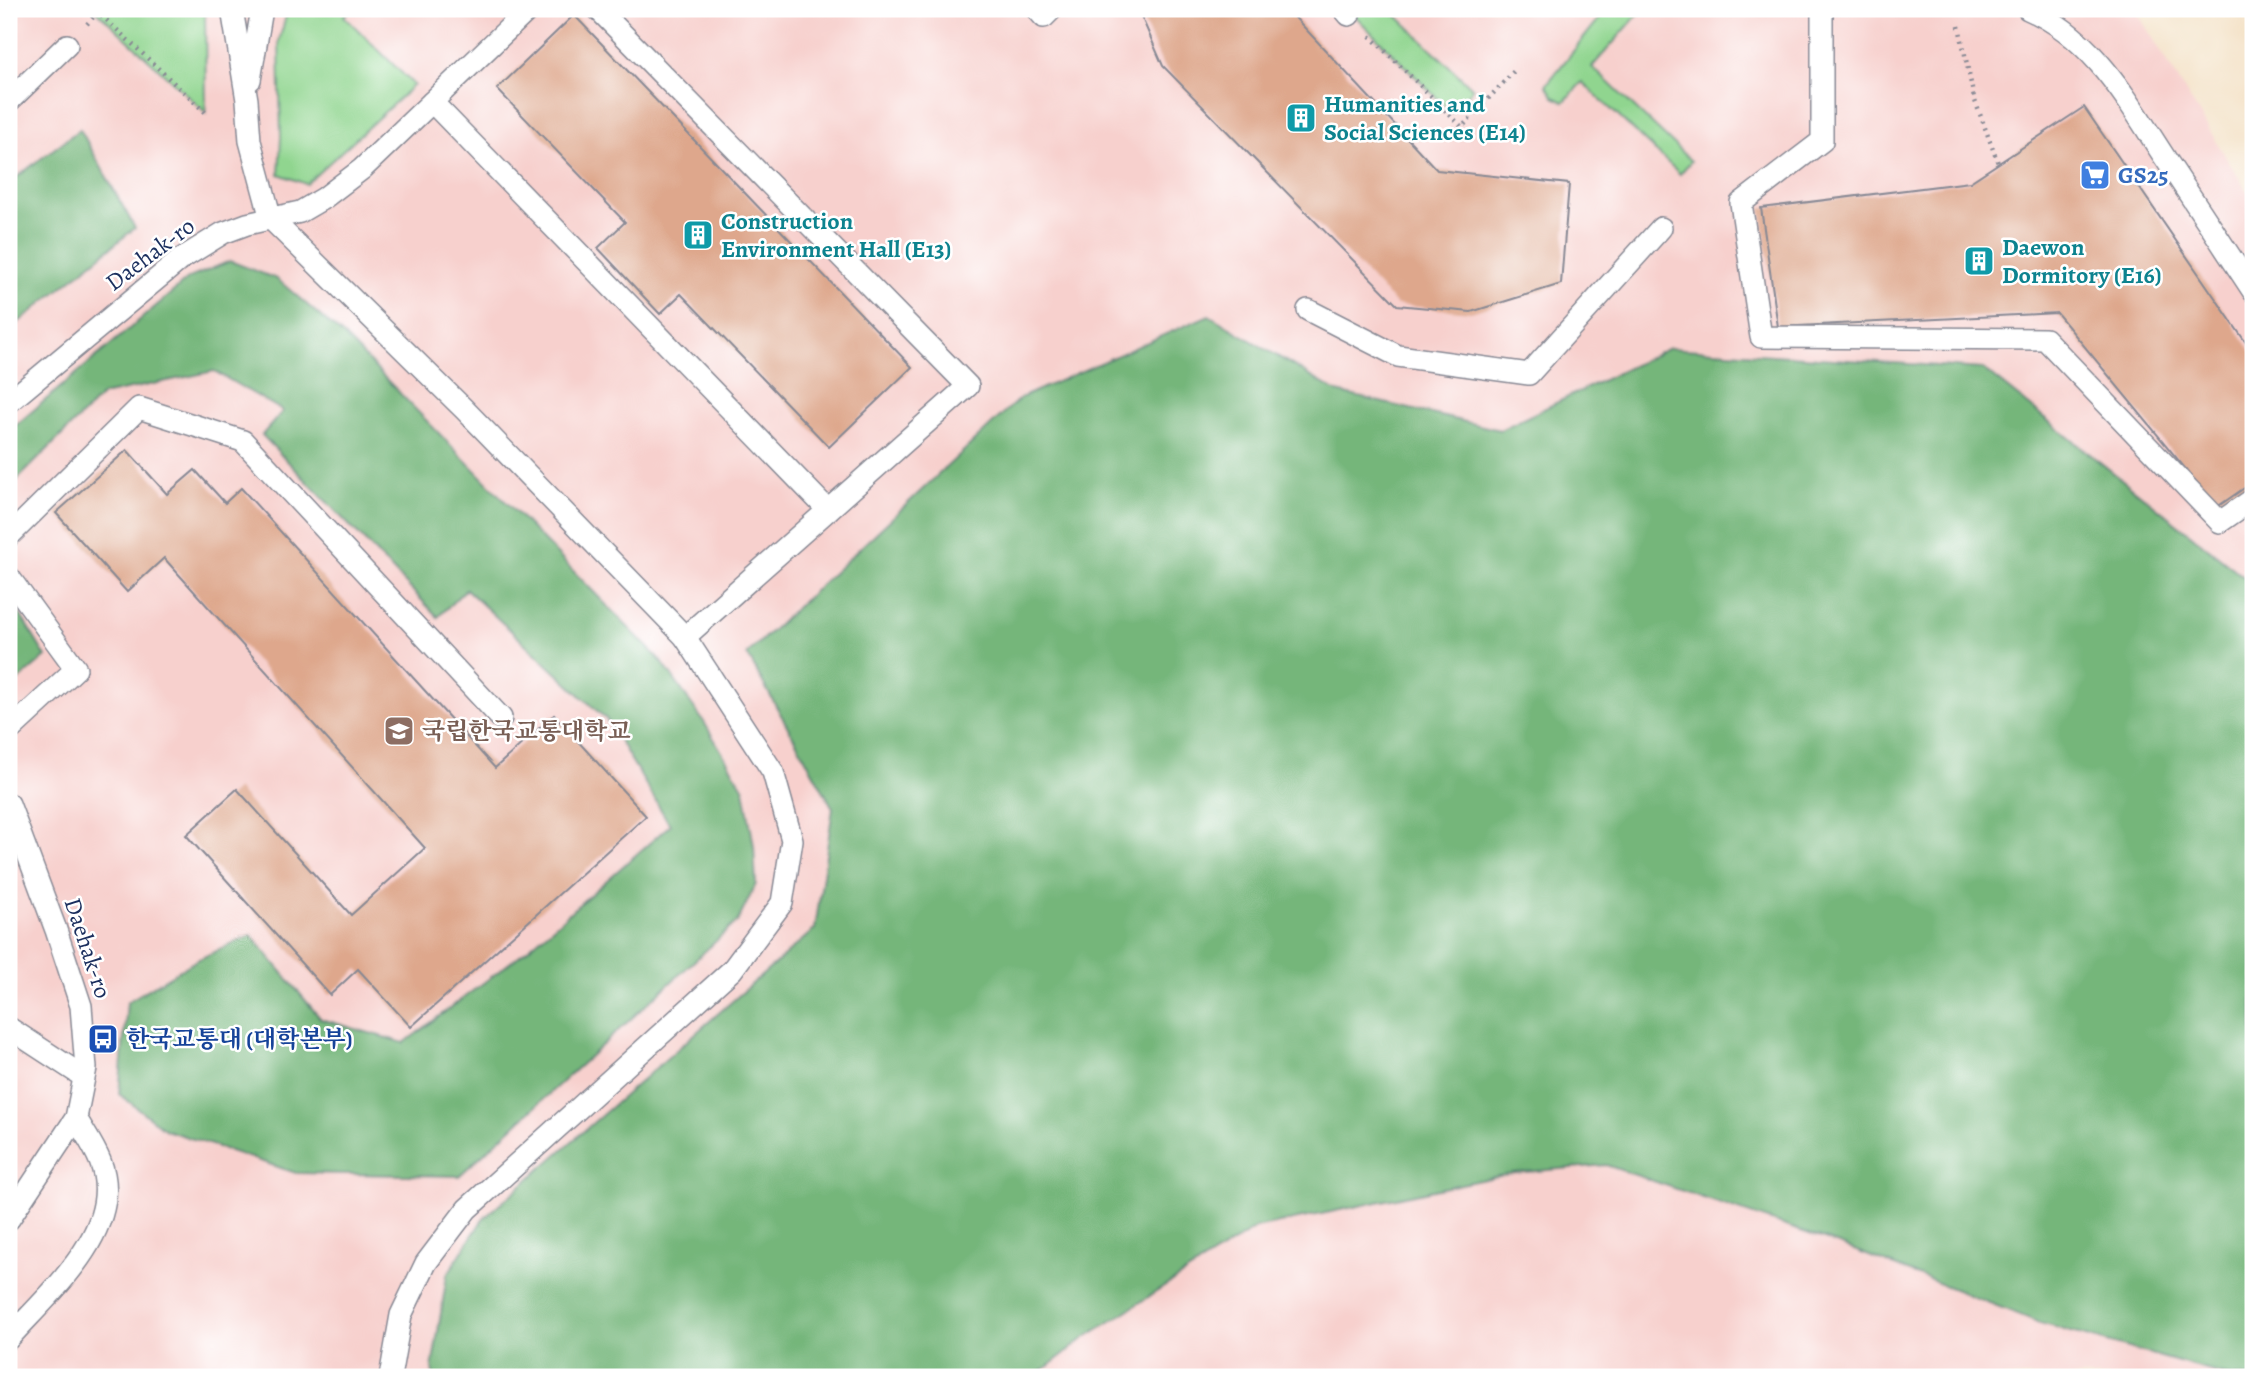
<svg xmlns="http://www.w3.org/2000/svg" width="2262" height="1386" viewBox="0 0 2262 1386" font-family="Alegreya,'Noto Serif KR',serif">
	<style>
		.built { fill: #f7d0cd }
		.green { fill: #90d58f; stroke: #568276; stroke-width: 2 }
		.forest { fill: #74b67a; stroke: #48726c; stroke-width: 2 }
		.building { fill: #dea78c }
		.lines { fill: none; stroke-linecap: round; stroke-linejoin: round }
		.service-casing { stroke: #888994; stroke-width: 24 }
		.path { stroke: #888994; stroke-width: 4.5; stroke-dasharray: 2 5; stroke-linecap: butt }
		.service { stroke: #fff; stroke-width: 21 }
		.labels { text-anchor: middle; stroke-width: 5; stroke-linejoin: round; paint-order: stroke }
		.culture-label { font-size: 24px; font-weight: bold; fill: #0d838f; stroke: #fff; text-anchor: start }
		.shop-label { font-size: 24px; font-weight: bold; fill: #366cbe; stroke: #fff; text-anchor: start }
		.street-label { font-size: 24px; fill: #1b2f5e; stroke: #fff }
		.education-label { font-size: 24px; font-weight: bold; fill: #785e54; stroke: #fff; text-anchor: start }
		.transit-label { font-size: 24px; font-weight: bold; fill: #164399; stroke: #fff; text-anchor: start }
	</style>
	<rect width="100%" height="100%" fill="#fff"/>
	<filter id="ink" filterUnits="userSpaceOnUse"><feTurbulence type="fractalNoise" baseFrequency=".0143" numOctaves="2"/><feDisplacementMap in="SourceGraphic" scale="14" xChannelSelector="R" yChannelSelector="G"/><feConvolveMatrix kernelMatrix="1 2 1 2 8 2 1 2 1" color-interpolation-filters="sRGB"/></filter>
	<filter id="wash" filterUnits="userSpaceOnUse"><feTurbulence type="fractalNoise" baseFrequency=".00686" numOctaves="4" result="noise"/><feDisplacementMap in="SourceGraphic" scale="28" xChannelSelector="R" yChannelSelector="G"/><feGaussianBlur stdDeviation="1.57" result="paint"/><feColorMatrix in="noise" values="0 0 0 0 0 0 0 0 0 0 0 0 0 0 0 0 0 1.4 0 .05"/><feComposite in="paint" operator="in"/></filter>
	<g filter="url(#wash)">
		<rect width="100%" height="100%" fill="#f4e3c9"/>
		<g class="built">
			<path d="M 9,9 L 2135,9 L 2253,201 L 2253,584 L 1983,369 L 1669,348 L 1500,430 L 1337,392 L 1209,315 L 748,653 L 833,808 L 815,929 L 483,1219 L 432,1369 L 434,1377 L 9,1377 Z"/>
			<path d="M 1606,1165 L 1836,1243 L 2043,1324 L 2232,1377 L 1034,1377 L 1086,1337 L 1256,1228 L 1513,1173 Z"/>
		</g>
		<g class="green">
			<path d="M 94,9 L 205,9 L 206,113 L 98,12 Z"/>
			<path d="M 288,9 L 351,9 L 344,16 L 414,85 L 306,184 L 279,174 L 281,137 L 279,41 Z"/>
			<path d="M 1348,9 L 1390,9 L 1473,89 L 1451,112 Z"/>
			<path d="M 1607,9 L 1643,9 L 1592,67 L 1691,161 L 1680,174 L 1582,82 L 1564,102 L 1554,97 L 1546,85 Z"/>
		</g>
		<g class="forest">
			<path d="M 80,129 L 135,228 L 9,330 L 9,183 Z"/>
			<path d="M 230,261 L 277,279 L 345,337 L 662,662 L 704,722 L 744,789 L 754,846 L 756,884 L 738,921 L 459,1176 L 296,1173 L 166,1130 L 119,1094 L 127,1002 L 197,960 L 251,935 L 321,1019 L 404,1043 L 528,949 L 670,825 L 607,720 L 466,589 L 438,617 L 262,435 L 283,411 L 214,371 L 102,395 L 9,488 L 9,431 L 189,278 Z"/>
			<path d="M 1209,315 L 1337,392 L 1500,430 L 1669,348 L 1983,369 L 2253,584 L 2253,1377 L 2232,1377 L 2043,1324 L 1836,1243 L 1606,1165 L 1513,1173 L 1256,1228 L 1086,1337 L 1034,1377 L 434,1377 L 432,1369 L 447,1275 L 483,1219 L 815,929 L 833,808 L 747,654 L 1020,398 Z"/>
			<path d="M 9,596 L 46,657 L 9,688 Z"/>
		</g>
		<g id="blocks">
			<g class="building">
				<path d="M 1138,9 L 1287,9 L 1437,170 L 1569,184 L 1561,284 L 1471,312 L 1397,305 L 1163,66 Z"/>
				<path d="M 574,15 L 912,367 L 829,447 L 681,294 L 660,314 L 598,248 L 625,222 L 497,89 Z"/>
				<path d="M 2084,107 L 2253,353 L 2253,482 L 2217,507 L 2057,313 L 1778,327 L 1761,208 L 1970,182 Z"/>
				<path d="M 127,450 L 167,494 L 195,470 L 225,503 L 241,488 L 495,768 L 554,715 L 646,816 L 411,1027 L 358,969 L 330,995 L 186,835 L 237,789 L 351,915 L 425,848 L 164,558 L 127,592 L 56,513 Z"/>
			</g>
		</g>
	</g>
	<g filter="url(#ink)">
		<use href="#blocks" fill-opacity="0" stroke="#888994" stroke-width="2"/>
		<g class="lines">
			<g class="service-casing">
				<g id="service">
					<path d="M 232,9 L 247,100 L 250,141 L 271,219"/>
					<path d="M 598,9 L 968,386 L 685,637"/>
					<path d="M 1037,9 L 1044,17 L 1052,9"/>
					<path d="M 1344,9 L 1349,15"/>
					<path d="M 1822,9 L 1822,141 L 1741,203 L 1761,337 L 2045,339 L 2220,522 L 2253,499"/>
					<path d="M 2028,9 C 2095,38 2128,102 2167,161 C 2196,204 2224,247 2253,291"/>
					<path d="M 250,80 L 262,9"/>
					<path d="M 9,101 L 67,45"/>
					<path d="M 432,102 L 828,510"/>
					<path d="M 271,219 L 464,409 L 685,637 L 773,772 L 792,840 L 782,903 L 732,970 L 467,1209 L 426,1263 L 401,1315 L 390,1377"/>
					<path d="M 1308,310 L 1398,356 L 1529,374 L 1661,228"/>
					<path d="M 9,402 L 181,259 L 223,233 L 247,224 L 300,212 L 324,198 L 362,169 L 529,9"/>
					<path d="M 9,536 L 139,408 L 243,441 L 501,718"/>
					<path d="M 9,577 L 76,669 L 9,731"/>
					<path d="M 9,804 L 56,930 L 81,1006 L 86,1068 L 76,1118 L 9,1219"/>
					<path d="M 9,1028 L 84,1077"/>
					<path d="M 9,1338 C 49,1293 127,1228 100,1161 C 94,1146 84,1132 76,1118"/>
				</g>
			</g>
			<g class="path">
				<path d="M 87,24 L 98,12 L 206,113"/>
				<path d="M 1959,26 L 1974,98 L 1998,163"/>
				<path d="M 1370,36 L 1462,127 L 1515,70"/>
			</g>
			<use href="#service" class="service"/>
		</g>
	</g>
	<defs>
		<g id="building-square" transform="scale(1.575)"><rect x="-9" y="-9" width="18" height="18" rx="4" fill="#0f9aa8" stroke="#fff"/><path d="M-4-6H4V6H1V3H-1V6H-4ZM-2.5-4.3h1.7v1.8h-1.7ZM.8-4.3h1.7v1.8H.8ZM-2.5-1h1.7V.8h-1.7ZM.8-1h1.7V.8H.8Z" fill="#fff"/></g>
		<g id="supermarket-square" transform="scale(1.575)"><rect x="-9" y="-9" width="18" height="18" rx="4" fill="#3f7fe0" stroke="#fff"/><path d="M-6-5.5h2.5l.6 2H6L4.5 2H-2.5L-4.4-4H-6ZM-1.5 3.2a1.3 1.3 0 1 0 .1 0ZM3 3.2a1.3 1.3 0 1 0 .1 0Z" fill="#fff"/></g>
		<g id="university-square" transform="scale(1.575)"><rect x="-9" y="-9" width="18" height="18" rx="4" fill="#8d6e63" stroke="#fff"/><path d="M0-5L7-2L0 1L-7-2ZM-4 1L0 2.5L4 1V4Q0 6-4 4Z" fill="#fff"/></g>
		<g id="bus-square" transform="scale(1.575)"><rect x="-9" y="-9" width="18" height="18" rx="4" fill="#1a4fb4" stroke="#fff"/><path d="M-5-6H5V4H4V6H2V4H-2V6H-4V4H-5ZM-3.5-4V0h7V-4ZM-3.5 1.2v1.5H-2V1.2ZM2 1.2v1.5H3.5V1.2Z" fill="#fff"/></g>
	</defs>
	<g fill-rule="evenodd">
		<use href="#building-square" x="1301" y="118"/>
		<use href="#supermarket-square" x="2095" y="175"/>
		<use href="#building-square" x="698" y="235"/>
		<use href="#building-square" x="1979" y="261"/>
		<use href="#university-square" x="399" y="731"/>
		<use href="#bus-square" x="103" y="1039"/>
	</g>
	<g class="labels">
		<g class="culture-label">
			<text x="1324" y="112">Humanities and<tspan x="1324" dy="28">Social Sciences (E14)</tspan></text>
			<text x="721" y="229">Construction<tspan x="721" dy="28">Environment Hall (E13)</tspan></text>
			<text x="2002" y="255">Daewon<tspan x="2002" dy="28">Dormitory (E16)</tspan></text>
		</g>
		<g class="shop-label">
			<text x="2118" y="183">GS25</text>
		</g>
		<g class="street-label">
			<text transform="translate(150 254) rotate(-37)" y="8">Daehak-ro</text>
			<text transform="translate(88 948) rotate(72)" y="8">Daehak-ro</text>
		</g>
		<g class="education-label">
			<text x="422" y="739">국립한국교통대학교</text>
		</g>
		<g class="transit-label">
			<text x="126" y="1047">한국교통대 (대학본부)</text>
		</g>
	</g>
	<rect width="2262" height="1386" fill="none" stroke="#fff" stroke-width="35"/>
</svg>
